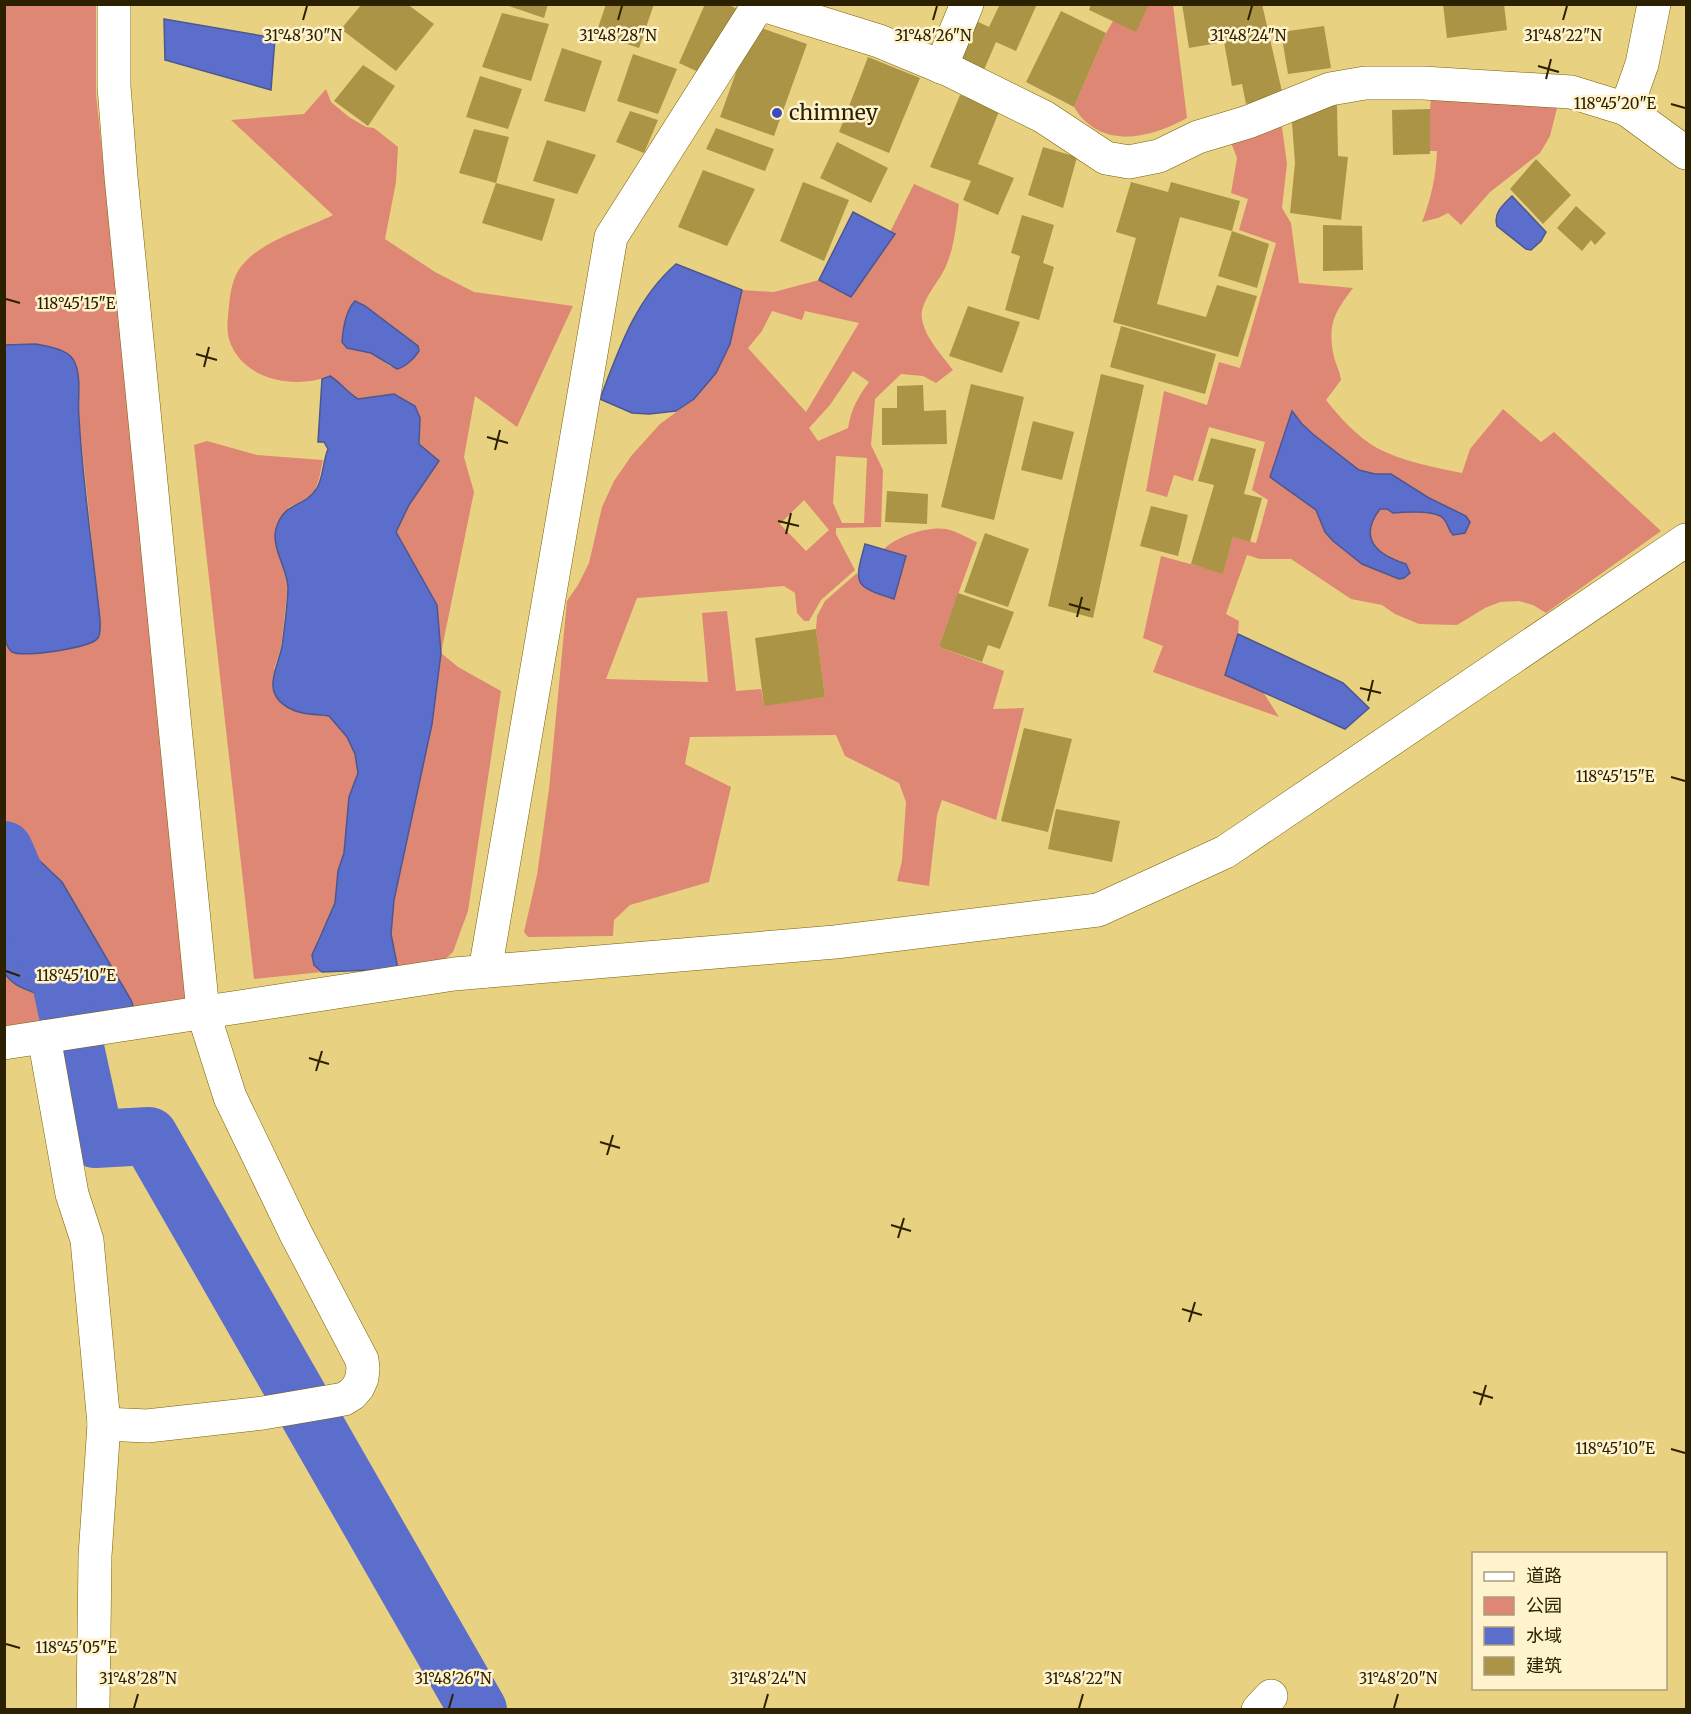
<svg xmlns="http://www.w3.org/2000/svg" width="1691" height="1714" viewBox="0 0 1691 1714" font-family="Merriweather,'Noto Sans SC',serif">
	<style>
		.green { fill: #de8775; fill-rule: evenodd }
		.water { fill: #5b6ecc; stroke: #4d578f; stroke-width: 1.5 }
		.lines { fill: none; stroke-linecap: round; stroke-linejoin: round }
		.river { stroke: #5b6ecc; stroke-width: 58 }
		.building { fill: #ac9446 }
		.minor-casing { stroke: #776101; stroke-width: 34 }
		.minor { stroke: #fff; stroke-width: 33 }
		.ticks { fill: none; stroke: #2b2101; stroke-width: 2 }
		.poi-dot { fill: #3e4bbf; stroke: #fff3cd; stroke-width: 2 }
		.labels { text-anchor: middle; stroke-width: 5; stroke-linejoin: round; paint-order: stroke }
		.poi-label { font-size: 21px; fill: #2b2101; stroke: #fff3cd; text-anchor: start }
		.ticks-label { font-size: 15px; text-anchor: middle; fill: #2b2101; stroke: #fff3cd; stroke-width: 5; stroke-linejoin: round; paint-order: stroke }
	</style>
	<rect width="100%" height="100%" fill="#e9d182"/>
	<g class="green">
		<path d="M 5,5 L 96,5 L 96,94 L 191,1014 L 56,1035 L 43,1005 L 39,1019 L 38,1033 L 5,1038 L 5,972 C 17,993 38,988 51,1004 C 57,1011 60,1022 64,1030 L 136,1013 L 131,1000 L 62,882 L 5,827 L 4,636 C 6,641 7,649 12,652 C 24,659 84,647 96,640 L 99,635 L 100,620 L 79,418 L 78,377 L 75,363 L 70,356 L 49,347 L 36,344 L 4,345 Z"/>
		<path d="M 1149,5 L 1173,5 L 1187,118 C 1149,139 1100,150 1074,107 L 1106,33 L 1113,21 Z"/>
		<path d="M 326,89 L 331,102 L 349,117 L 366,127 L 374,128 L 398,147 L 396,182 L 385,239 L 435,272 L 474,292 L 573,306 L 517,427 L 475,396 L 464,457 L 474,492 L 441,653 L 458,667 L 501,691 L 468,911 L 453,952 L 440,964 L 398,969 L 391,934 L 394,900 L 432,724 L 441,653 L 437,604 L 396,532 L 433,458 L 419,444 L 420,418 L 394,394 L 358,399 C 347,392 341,383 330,376 C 295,390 241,380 229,339 C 226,329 228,316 229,306 C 230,295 232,281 238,271 C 256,242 303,230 333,215 L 231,120 L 304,114 ZM 359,302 L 365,306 L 418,346 L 391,367 L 371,353 L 347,348 Z"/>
		<path d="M 1432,89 L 1545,98 L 1557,108 L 1550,136 L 1540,153 L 1490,192 L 1461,225 L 1448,213 L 1438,218 L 1422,222 C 1431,199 1436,176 1437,151 L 1430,151 L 1430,109 Z"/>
		<path d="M 1281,120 L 1287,164 L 1282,208 L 1291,223 L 1299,283 L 1353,288 C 1334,313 1327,325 1334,357 C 1336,365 1340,371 1341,380 L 1326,400 C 1340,418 1358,437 1377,448 C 1401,461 1436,468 1462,473 L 1470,449 L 1503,409 L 1541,442 L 1554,432 L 1661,531 L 1546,613 L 1533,605 L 1519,601 L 1500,602 L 1485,608 L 1457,625 L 1419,624 L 1395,614 L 1382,605 L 1351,599 L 1291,559 L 1260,559 L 1247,555 L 1226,614 L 1239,621 L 1238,634 L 1225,675 L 1263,692 L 1279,717 L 1153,672 L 1163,646 L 1143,638 L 1161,556 L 1223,573 L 1233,537 L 1256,543 L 1268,500 L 1252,490 L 1265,442 L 1209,427 L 1193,481 L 1174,475 L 1167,497 L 1146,491 L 1164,391 L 1207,405 L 1219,362 L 1240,368 L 1276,243 L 1239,230 L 1248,199 L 1231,193 L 1237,158 L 1229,137 Z"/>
		<path d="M 914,184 L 959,204 C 956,226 954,252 943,272 C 936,285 919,304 922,319 C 925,338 942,355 953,370 L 936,383 L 923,376 L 901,374 L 875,399 L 871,445 L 883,470 L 881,527 L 836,528 L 836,534 L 855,570 L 821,600 L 809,621 L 804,621 L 797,613 L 795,593 L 784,586 L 637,598 L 606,679 L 708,682 L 702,613 L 727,611 L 736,691 L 761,689 L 764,705 L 825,697 L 816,629 L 817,616 L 825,601 L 857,573 L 859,580 L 906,556 L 884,549 C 897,536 928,526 946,529 C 956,531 968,538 977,542 L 939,647 L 1004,671 L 993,709 L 1024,708 L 996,820 L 942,800 L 937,815 L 929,886 L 897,881 L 902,861 L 906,802 L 899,783 L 845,756 L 836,735 L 690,737 L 685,764 L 731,787 L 709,882 L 630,905 L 614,920 L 613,936 L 528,937 L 524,932 L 537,875 L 549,789 L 567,601 L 578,585 L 589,563 L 602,507 L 614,481 L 632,455 L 660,424 L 694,399 L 739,308 L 742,290 L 774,292 L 819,280 L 851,297 L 895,234 L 890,232 ZM 772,311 L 802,320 L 805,311 L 859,323 L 806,412 L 748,348 L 762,331 ZM 853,371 L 869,382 C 858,397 851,409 848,428 L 818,441 L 809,428 L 830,405 ZM 836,456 L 867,458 L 864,523 L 842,523 L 833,503 ZM 804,500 L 829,530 L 806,551 L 780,524 Z"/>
		<path d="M 207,441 L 257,455 L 323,460 C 317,489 318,495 289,507 L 275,540 L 288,586 L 281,648 L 274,669 L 317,714 L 329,716 L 347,737 L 355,754 L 358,773 L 349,797 L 344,853 L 338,872 L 335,903 L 317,941 L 314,965 L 322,972 L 254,979 L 194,445 Z"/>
	</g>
	<g class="water">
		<path d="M 164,19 L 275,38 L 271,90 L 165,60 Z"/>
		<path d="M 1512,196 L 1546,232 L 1541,241 L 1531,250 L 1526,249 L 1497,226 C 1493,213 1503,205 1512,196 Z"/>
		<path d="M 853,212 L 895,234 L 851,297 L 819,280 Z"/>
		<path d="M 676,264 L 742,290 L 730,344 L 716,373 L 694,399 L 676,411 L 649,414 L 632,413 L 600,399 C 619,349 635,300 676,264 Z"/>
		<path d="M 355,301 L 365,306 L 418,346 L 419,351 C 414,359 405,367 397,369 L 371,353 L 347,348 L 342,342 C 343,329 346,310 355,301 Z"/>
		<path d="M 36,344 C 49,347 70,349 75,363 C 82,380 77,401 79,418 C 83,486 93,553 100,620 C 100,625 101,633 98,638 C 91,648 23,658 12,652 C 7,649 6,641 4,636 L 5,345 Z"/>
		<path d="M 330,376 C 341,383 347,392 358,399 L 394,394 L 415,406 L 420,418 L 419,444 L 439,461 L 409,505 L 396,532 L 437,605 L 441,653 L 432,724 L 394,900 L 391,934 L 398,969 L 322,972 L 314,965 L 312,955 L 335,903 L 338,871 L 344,853 L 349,797 L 358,773 L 355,754 L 347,737 L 329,716 C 316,714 301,715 289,708 C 261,693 277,669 282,647 C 284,631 288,602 288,587 C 287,568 271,547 276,529 C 284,500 304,509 317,488 C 323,478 323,461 328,449 L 324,442 L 318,442 L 322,379 Z"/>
		<path d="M 1292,411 L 1302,424 L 1314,435 L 1359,470 L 1375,474 L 1391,474 L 1429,498 L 1466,516 L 1470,522 L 1465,533 L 1453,535 C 1448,530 1448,523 1443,518 C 1434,510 1405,512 1393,513 L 1387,509 L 1380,509 C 1357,539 1378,555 1406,564 L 1410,573 L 1404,578 L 1399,579 L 1362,564 L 1333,541 L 1325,532 L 1316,510 L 1270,477 Z"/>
		<path d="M 865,544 L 906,556 L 894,599 C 853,586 854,584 865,544 Z"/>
		<path d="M 1238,634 L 1343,683 L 1369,708 L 1345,729 L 1225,675 Z"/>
		<path d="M 4,827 L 62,882 L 131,1000 L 136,1014 L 64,1031 C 60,1022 57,1011 51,1004 C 38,988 16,993 4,972 Z"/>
	</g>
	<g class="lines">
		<path class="river" d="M 4,850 L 61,983 L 95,1139 L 149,1136 L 478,1710"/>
	</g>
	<g class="building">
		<path d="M 362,4 L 407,4 L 434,24 L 396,71 L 341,29 Z"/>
		<path d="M 503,4 L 548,4 L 544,18 Z"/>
		<path d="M 606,4 L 654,4 L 639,48 L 596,34 Z"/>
		<path d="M 705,4 L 727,4 L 739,10 L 709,77 L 679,63 Z"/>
		<path d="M 1000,4 L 1037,4 L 1016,51 L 996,42 L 983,72 L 956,60 L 974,20 L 989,27 Z"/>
		<path d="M 1091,4 L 1149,4 L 1136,32 L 1089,10 Z"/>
		<path d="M 1182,4 L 1262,4 L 1283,96 L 1246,104 L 1242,84 L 1232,86 L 1224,42 L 1189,48 Z"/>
		<path d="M 1443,4 L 1504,4 L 1507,30 L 1447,38 Z"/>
		<path d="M 1061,11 L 1106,33 L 1074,107 L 1026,82 Z"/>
		<path d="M 502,13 L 549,24 L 531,81 L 482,67 Z"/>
		<path d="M 753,25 L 807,44 L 774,136 L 720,117 Z"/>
		<path d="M 1324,26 L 1331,68 L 1288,74 L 1281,32 Z"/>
		<path d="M 562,48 L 602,61 L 585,112 L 544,101 Z"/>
		<path d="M 633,54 L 677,69 L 658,114 L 617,101 Z"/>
		<path d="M 868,57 L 920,78 L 889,153 L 839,132 Z"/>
		<path d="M 363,65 L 395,86 L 368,126 L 334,101 Z"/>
		<path d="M 480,76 L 522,89 L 508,129 L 466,117 Z"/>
		<path d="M 960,95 L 1000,109 L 978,164 L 1014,178 L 998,215 L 963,200 L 971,181 L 930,167 Z"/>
		<path d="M 1337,105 L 1338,156 L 1348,157 L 1341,220 L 1290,213 L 1295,163 L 1291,110 Z"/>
		<path d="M 1430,109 L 1430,154 L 1393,155 L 1392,110 Z"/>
		<path d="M 630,111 L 658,120 L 644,153 L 616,142 Z"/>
		<path d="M 716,128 L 774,149 L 765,171 L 706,149 Z"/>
		<path d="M 474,129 L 509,137 L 496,183 L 459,173 Z"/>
		<path d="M 547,140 L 596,155 L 577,194 L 533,181 Z"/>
		<path d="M 837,142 L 888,168 L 871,203 L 820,178 Z"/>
		<path d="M 1043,147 L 1077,157 L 1063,208 L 1028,195 Z"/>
		<path d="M 1536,159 L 1571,195 L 1543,224 L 1510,189 Z"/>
		<path d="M 703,170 L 755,189 L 727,246 L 678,227 Z"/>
		<path d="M 803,182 L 849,200 L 824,261 L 780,241 Z"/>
		<path d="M 1131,182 L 1168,192 L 1171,182 L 1240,201 L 1232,231 L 1269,244 L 1257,288 L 1218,276 L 1232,231 L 1180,217 L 1157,304 L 1206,317 L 1217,285 L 1257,296 L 1238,357 L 1113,322 L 1136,238 L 1116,232 Z"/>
		<path d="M 496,183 L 555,199 L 542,241 L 482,223 Z"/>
		<path d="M 1576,206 L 1606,233 L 1595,245 L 1591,240 L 1582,251 L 1557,228 Z"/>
		<path d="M 1022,215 L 1054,225 L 1043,263 L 1054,267 L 1039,320 L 1005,310 L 1020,256 L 1011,253 Z"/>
		<path d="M 1323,225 L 1362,226 L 1363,270 L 1323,271 Z"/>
		<path d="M 968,306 L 1020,322 L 1002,373 L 949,356 Z"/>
		<path d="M 1121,326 L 1216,354 L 1205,394 L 1110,367 Z"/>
		<path d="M 1101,374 L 1144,385 L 1093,618 L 1048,606 Z"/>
		<path d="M 971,384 L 1024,397 L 994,520 L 941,507 Z"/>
		<path d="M 923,385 L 924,411 L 946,410 L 947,444 L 882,445 L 882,408 L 897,408 L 897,386 Z"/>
		<path d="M 1033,421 L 1074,432 L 1062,480 L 1021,470 Z"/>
		<path d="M 1211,438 L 1256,449 L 1244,494 L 1262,498 L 1250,542 L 1233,537 L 1223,574 L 1191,564 L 1214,485 L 1198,481 Z"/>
		<path d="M 887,491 L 928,494 L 927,524 L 885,522 Z"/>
		<path d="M 1151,506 L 1188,515 L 1178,556 L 1140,546 Z"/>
		<path d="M 985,533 L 1029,549 L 1008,607 L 964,592 Z"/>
		<path d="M 958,593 L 1014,612 L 1000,649 L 988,645 L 982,662 L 939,647 Z"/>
		<path d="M 816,629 L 825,697 L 764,706 L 755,638 Z"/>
		<path d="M 1024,728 L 1072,739 L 1048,832 L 1001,821 Z"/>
		<path d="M 1056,809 L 1120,821 L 1112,862 L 1048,849 Z"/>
	</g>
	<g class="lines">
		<g class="minor-casing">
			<g id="minor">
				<path d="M 760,4 L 879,41 L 949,70 L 1044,117 L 1106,158 L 1129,162 L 1159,156 L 1198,137 L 1248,122 L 1330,89 L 1365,83 L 1423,83 L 1571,92 L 1626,109 L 1686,153"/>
				<path d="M 941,67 L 967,4"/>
				<path d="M 1626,109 L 1642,64 L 1654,4"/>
				<path d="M 485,971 L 611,237 L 759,4"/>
				<path d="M 44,1037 L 72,1194 L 87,1240 L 104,1424 L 95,1556 L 93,1710"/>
				<path d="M 4,1043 L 454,974 L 835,942 L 1098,910 L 1225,852 L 1686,540"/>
				<path d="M 104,1424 L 147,1426 L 263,1413 L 327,1402 L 344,1399 L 352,1394 L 358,1387 L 362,1378 L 363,1368 L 362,1360 L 296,1234 L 230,1097 L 203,1012 L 121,177 L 114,86 L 114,4"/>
				<path d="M 1258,1710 L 1271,1696"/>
			</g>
		</g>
		<use href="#minor" class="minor"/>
	</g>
	<path class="ticks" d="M 303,20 L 307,6M 618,20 L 622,6M 933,20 L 937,6M 1248,20 L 1252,6M 1563,20 L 1567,6M 1538,66 L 1559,72M 1546,79 L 1551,59M 1671,104 L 1685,108M 6,299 L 20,303M 196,354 L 217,360M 204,367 L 209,347M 487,437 L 508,443M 495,450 L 500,430M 778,521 L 799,526M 786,534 L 791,513M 1069,604 L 1090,610M 1077,617 L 1082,597M 1360,688 L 1381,693M 1368,701 L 1373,680M 1671,777 L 1685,781M 6,971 L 20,976M 309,1058 L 329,1064M 316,1071 L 322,1051M 600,1142 L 620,1148M 607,1155 L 613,1135M 891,1225 L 911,1231M 898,1238 L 904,1218M 1182,1309 L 1202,1315M 1189,1322 L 1195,1302M 1473,1392 L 1493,1398M 1480,1405 L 1486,1385M 1671,1449 L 1685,1453M 6,1644 L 20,1648M 134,1708 L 138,1694M 449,1708 L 453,1694M 764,1708 L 768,1694M 1079,1708 L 1083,1694M 1394,1708 L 1398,1694"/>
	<circle class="poi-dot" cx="777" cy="113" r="6"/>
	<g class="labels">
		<g class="poi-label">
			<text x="789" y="120">chimney</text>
		</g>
	</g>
	<g class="ticks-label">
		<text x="303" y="41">31°48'30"N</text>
		<text x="618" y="41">31°48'28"N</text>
		<text x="933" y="41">31°48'26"N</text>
		<text x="1248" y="41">31°48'24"N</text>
		<text x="1563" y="41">31°48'22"N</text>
		<text x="1615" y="109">118°45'20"E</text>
		<text x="76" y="309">118°45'15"E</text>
		<text x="1615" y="782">118°45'15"E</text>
		<text x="76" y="981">118°45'10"E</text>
		<text x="1615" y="1454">118°45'10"E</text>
		<text x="76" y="1653">118°45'05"E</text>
		<text x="138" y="1684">31°48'28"N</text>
		<text x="453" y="1684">31°48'26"N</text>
		<text x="768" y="1684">31°48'24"N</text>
		<text x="1083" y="1684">31°48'22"N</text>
		<text x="1398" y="1684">31°48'20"N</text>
	</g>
	<rect width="1691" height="1714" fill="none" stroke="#2b2101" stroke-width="12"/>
	<rect x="1472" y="1552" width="195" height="138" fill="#fff3cd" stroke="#aa9f7b" stroke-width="1.5"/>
	<rect x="1484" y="1572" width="30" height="9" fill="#ffffff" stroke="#aa9f7b" stroke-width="1.5"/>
	<text x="1526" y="1582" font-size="18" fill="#2b2101">道路</text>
	<rect x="1484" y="1597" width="30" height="18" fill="#de8775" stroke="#aa9f7b" stroke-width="1.5"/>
	<text x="1526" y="1612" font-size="18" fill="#2b2101">公园</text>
	<rect x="1484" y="1627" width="30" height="18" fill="#5b6ecc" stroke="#aa9f7b" stroke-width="1.5"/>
	<text x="1526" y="1642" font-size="18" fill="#2b2101">水域</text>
	<rect x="1484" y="1657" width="30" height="18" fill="#ac9446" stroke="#aa9f7b" stroke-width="1.5"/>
	<text x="1526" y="1672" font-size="18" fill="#2b2101">建筑</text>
</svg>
